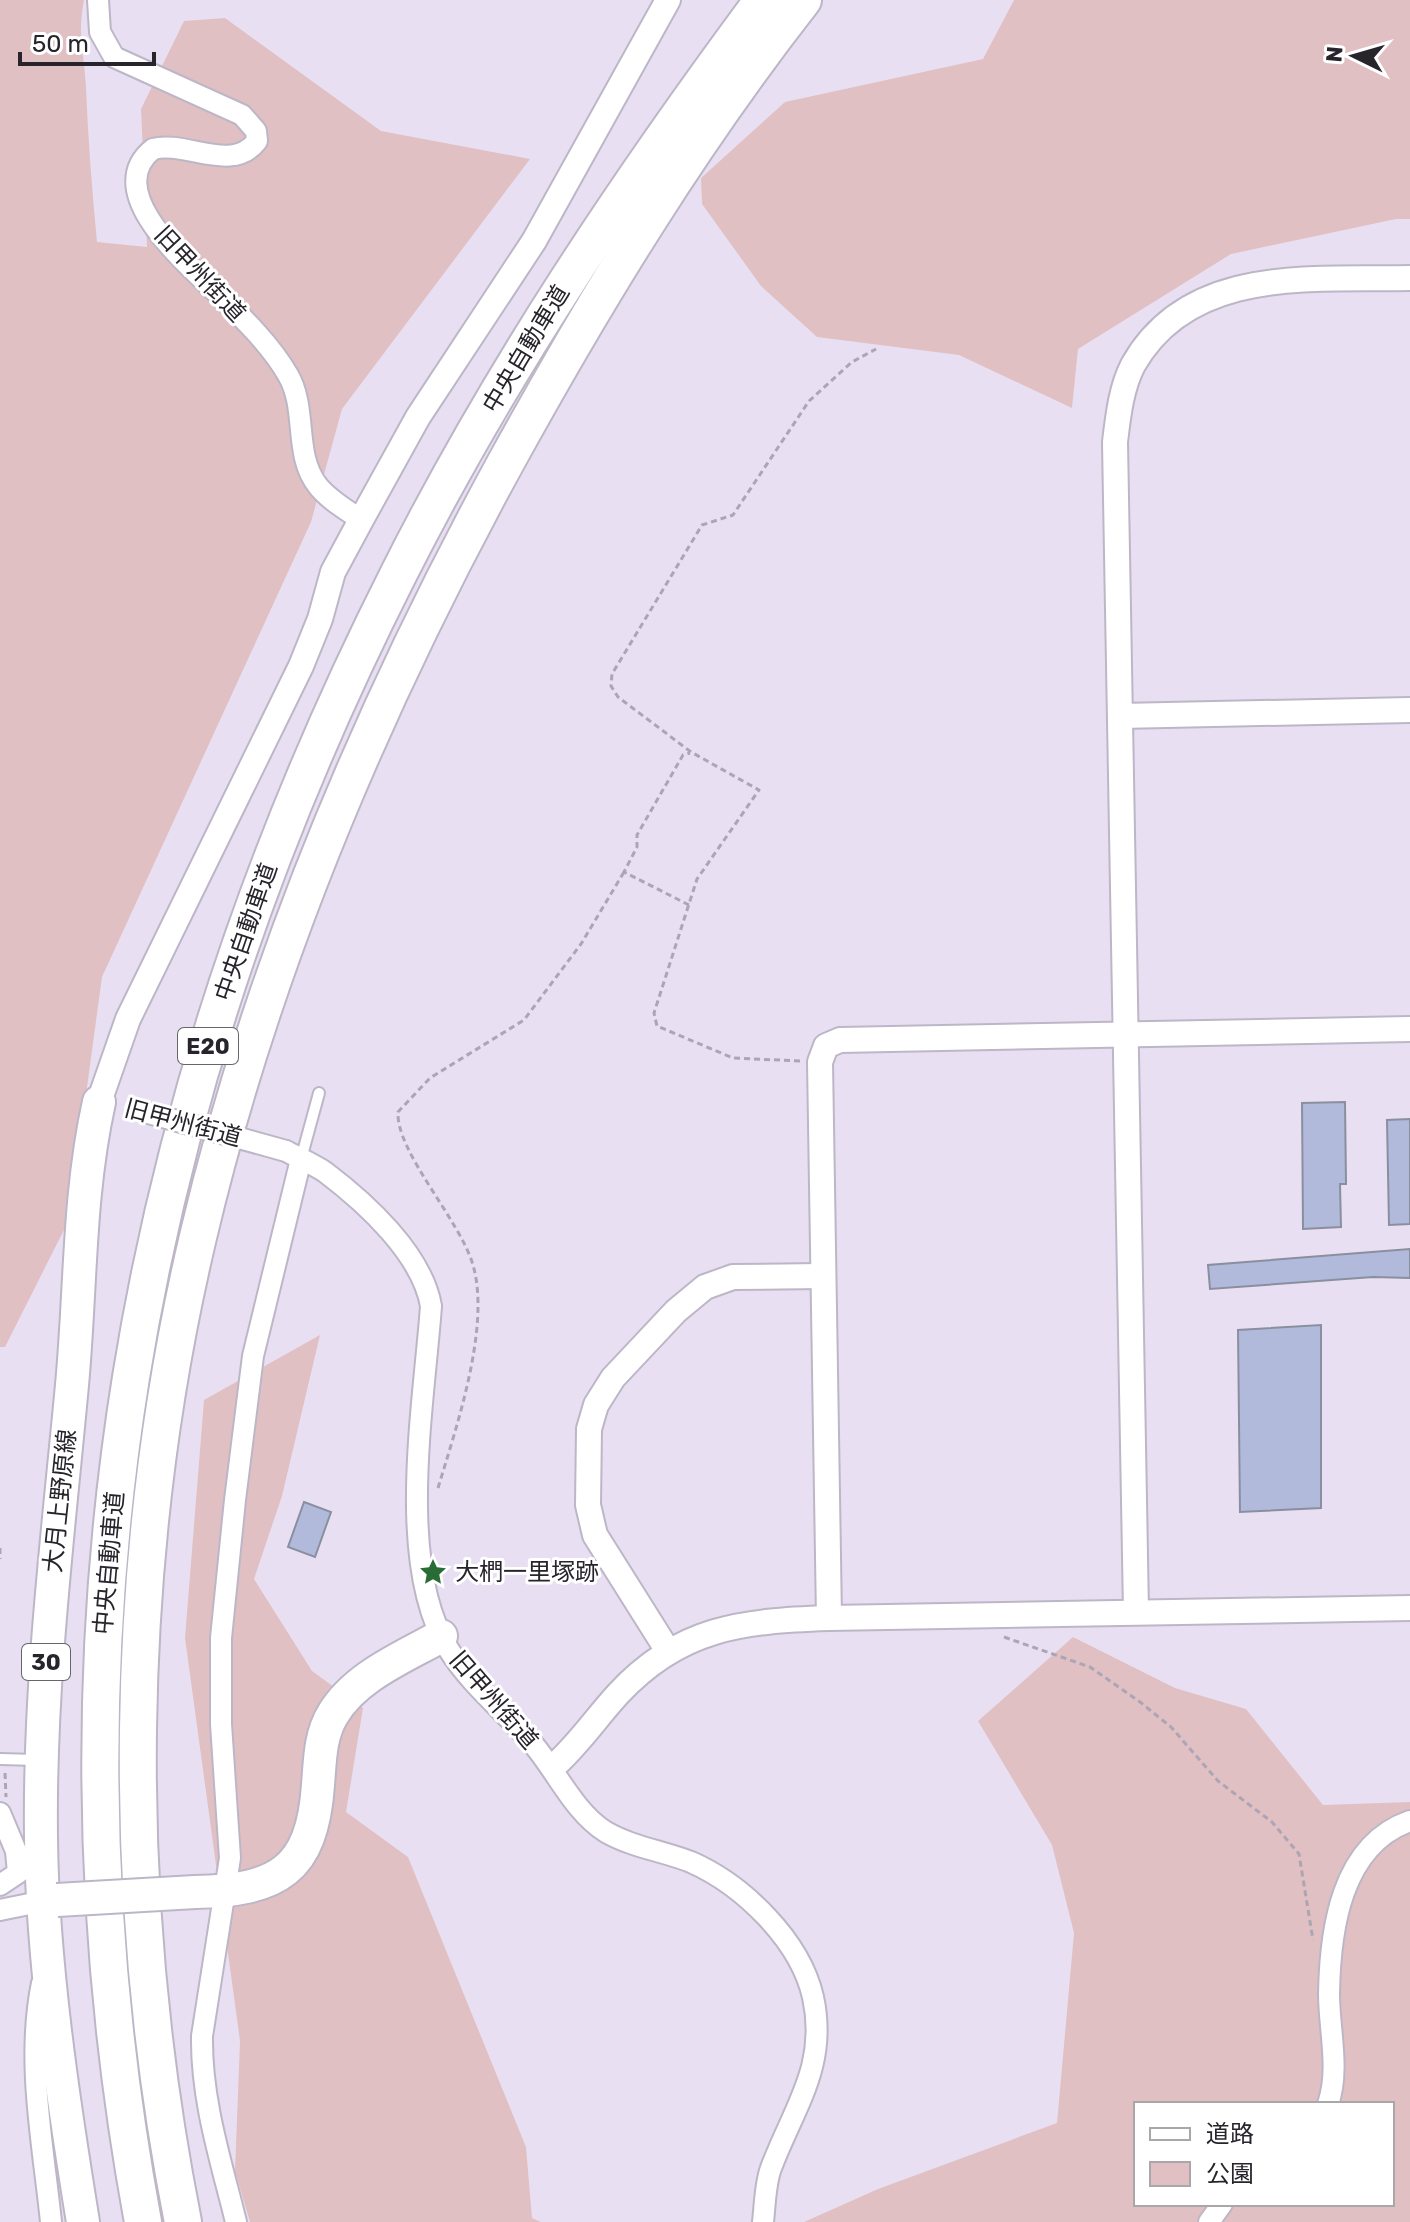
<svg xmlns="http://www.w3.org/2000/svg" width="1410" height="2222" viewBox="0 0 1410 2222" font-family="Rubik,'Noto Sans JP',sans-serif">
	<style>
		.green { fill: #e1c0c4; fill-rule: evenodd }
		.building { fill: #b1badb; stroke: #8a8fa0; stroke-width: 2 }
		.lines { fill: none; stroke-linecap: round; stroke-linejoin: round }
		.service-casing { stroke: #bdb6c7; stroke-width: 14 }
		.minor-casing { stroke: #bdb6c7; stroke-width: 24 }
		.tertiary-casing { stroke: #bdb6c7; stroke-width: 28 }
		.primary-casing { stroke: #bdb6c7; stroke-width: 36 }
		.motorway-casing { stroke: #bdb6c7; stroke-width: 40 }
		.path { stroke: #aca5b4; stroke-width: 3; stroke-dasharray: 6 4; stroke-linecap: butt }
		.service { stroke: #fff; stroke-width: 10 }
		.minor { stroke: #fff; stroke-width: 20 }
		.tertiary { stroke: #fff; stroke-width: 24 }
		.primary { stroke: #fff; stroke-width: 32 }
		.motorway { stroke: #fff; stroke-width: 36 }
		.minor-bridge-casing { stroke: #bdb6c7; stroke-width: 24; stroke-linecap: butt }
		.primary-bridge-casing { stroke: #bdb6c7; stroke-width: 36; stroke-linecap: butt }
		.minor-bridge { stroke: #fff; stroke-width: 20 }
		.primary-bridge { stroke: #fff; stroke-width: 32 }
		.labels { text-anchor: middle; stroke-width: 6; stroke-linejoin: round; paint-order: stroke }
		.shield { fill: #fff; stroke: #68666b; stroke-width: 2 }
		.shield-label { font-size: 22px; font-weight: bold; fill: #27242b }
		.street-label { font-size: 24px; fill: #27242b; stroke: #fff }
		.poi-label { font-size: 24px; fill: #27242b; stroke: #fff; text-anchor: start }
	</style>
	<rect width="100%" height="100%" fill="#e8e0f2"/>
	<g class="green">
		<path d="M 0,0 L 84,0 C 77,38 84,51 86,87 C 88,139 92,190 97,242 L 147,247 L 141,109 L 184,21 L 225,18 L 381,131 L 530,159 L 342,409 L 311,522 L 102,977 L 69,1220 L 5,1347 L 0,1347 Z"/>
		<path d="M 1014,0 L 1410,0 L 1410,219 L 1396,219 L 1231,254 L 1078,349 L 1072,408 L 959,355 L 817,337 L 761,286 L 702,204 L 701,178 L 785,102 L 983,59 Z"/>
		<path d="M 320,1335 L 282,1496 L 254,1579 L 312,1671 L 363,1708 L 346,1812 L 408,1857 L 526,2147 L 532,2218 L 541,2222 L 250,2222 L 235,2171 L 240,2041 L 185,1638 L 204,1400 Z"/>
		<path d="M 1073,1637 L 1175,1688 L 1246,1709 L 1323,1805 L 1410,1802 L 1410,2222 L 804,2222 L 878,2189 L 1057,2123 L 1074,1933 L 1052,1845 L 978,1721 ZM 1136,2104 L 1392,2104 L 1392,2204 L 1136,2204 Z"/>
	</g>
	<g class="building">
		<path d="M 1345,1102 L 1346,1184 L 1340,1184 L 1341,1227 L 1303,1229 L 1302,1103 Z"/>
		<path d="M 1410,1119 L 1410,1224 L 1389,1225 L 1387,1120 Z"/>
		<path d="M 1410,1249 L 1410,1278 L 1373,1277 L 1210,1289 L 1208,1265 Z"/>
		<path d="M 1321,1325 L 1321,1508 L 1240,1512 L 1238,1330 Z"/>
		<path d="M 304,1502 L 331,1512 L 315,1557 L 288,1547 Z"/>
	</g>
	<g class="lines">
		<g class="service-casing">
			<g id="service">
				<path d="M 301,1159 L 319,1093"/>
				<path d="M 0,1759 L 36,1760"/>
			</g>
		</g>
		<g class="minor-casing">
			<g id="minor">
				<path d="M 98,0 L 100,32 L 114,57 L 242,115 L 256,131 L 257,141 C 232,174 185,140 153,149 C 100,191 187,264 216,292 C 241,316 271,345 288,375 C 308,409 293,455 318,486 C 329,500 347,510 361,520"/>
				<path d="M 286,1151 C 299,1158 313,1164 325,1172 C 366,1203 422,1254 431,1306 C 424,1404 395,1565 449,1650 C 470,1684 506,1713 533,1744 C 557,1772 574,1812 606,1832 C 632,1847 663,1851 691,1862 C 743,1885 800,1940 813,1997 C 828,2066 794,2107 771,2168 C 765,2184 765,2205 763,2222"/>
				<path d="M 0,1813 L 16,1851 L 18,1873 L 0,1885"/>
				<path d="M 0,1910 L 44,1901"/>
				<path d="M 42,1983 C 26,2061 43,2144 51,2222"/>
				<path d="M 1328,2104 C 1340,2070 1329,2029 1329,1994 C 1330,1930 1341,1845 1410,1821"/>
				<path d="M 236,2222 C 221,2161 201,2100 202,2036 L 230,1858 L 221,1724 L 221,1638 L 235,1500 L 253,1356 L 301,1159"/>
				<path d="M 1209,2222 L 1222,2204"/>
			</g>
		</g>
		<g class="tertiary-casing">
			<g id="tertiary">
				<path d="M 1120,716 L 1410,710"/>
				<path d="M 99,1102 L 128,1019 L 301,666 L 320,619 L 333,572 L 361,520 L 418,417 L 534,241 L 668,0"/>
				<path d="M 1136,1612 L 1115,442 C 1118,417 1121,388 1133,365 C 1189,265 1313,280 1410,278"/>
				<path d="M 829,1618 L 820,1062 L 826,1046 L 840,1040 L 1410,1029"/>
				<path d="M 668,1651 L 595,1535 L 588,1505 L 589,1429 L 596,1405 L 613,1378 L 676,1311 L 705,1287 L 733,1277 L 822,1276"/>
				<path d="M 553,1767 C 578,1745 596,1718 618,1694 C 680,1627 743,1621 829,1618 L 1410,1608"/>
			</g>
		</g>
		<g class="primary-casing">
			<g id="primary">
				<path d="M 195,1892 C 278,1890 312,1871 318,1785 C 320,1760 320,1735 333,1714 C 356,1676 404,1657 441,1636"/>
				<path d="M 83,2222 C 63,2100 42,1960 41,1837 C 39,1685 58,1535 72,1385 C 81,1288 78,1197 99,1102"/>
			</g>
		</g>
		<g class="motorway-casing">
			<g id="motorway">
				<path d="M 143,2222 C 36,1642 133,1099 398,575 C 500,372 628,182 763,0"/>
				<path d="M 183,2222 C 119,1900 122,1557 198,1237 C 262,965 372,707 506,462 C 594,302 690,144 803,0"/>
			</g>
		</g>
		<g class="path">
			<path d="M 689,905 L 624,872 L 637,847 L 637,835 L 683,755 L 690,753"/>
			<path d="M 800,1061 L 733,1058 L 657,1026 L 654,1013 L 697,879 L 759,790 L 691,752 L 618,697 L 611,686 L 612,674 L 702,525 L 733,515 L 809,401 L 852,362 L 876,349"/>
			<path d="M 438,1488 C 456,1428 491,1327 473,1265 C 460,1220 396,1152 398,1112 L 430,1078 L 524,1020 L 581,944 L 624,872"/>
			<path d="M 0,1548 L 0,1559"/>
			<path d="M 1004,1637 L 1090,1667 L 1140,1702 L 1171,1727 L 1218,1781 L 1272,1822 L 1299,1854 L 1313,1940"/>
			<path d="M 5,1773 L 6,1797"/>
		</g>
		<use href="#service" class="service"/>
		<use href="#minor" class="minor"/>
		<use href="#tertiary" class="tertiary"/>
		<use href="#primary" class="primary"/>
		<use href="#motorway" class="motorway"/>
		<g class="minor-bridge-casing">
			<path id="minor-bridge" d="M 134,1109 L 286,1151"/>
		</g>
		<g class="primary-bridge-casing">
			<path id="primary-bridge" d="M 57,1900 L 195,1892"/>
		</g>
		<use href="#minor-bridge" class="minor-bridge"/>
		<use href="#primary-bridge" class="primary-bridge"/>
	</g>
	<defs>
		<g id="sight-bare" transform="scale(2.16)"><path d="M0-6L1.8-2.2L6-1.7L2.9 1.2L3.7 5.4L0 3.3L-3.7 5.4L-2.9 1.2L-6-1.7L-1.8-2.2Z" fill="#2a6c36" stroke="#fff" stroke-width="2.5" paint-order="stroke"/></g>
	</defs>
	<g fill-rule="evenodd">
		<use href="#sight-bare" x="433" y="1572"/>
	</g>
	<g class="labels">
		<g class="shield">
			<rect x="178" y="1028" width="60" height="36" rx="6"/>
			<rect x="22" y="1644" width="48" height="36" rx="6"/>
		</g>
		<g class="shield-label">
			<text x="208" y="1054">E20</text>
			<text x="46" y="1670">30</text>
		</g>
		<g class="street-label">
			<text transform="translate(200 274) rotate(47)" y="8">旧甲州街道</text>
			<text transform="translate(526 349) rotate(-59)" y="8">中央自動車道</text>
			<text transform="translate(246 932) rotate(-71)" y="8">中央自動車道</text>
			<text transform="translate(183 1123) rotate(15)" y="8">旧甲州街道</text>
			<text transform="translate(60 1501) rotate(-84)" y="8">大月上野原線</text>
			<text transform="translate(109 1563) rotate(-85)" y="8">中央自動車道</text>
			<text transform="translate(494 1700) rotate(49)" y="8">旧甲州街道</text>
		</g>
		<g class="poi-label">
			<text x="455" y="1580">大椚一里塚跡</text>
		</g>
	</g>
	<rect x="1134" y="2102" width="260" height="104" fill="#ffffff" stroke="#a9a7aa" stroke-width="2"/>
	<rect x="1150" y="2128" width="40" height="12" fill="#ffffff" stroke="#a9a7aa" stroke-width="2"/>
	<text x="1206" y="2142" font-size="24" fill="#27242b">道路</text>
	<rect x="1150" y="2162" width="40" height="24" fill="#e1c0c4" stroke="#a9a7aa" stroke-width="2"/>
	<text x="1206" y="2182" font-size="24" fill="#27242b">公園</text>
	<g transform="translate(1354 56) rotate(275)" stroke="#ffffff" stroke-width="6" paint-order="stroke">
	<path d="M0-6L14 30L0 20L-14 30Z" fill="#27242b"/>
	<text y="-12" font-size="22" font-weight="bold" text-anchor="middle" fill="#27242b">N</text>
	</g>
	<path d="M20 52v12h134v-12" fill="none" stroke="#27242b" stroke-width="4"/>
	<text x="32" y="52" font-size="24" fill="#27242b" stroke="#ffffff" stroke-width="6" paint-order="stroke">50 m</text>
</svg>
